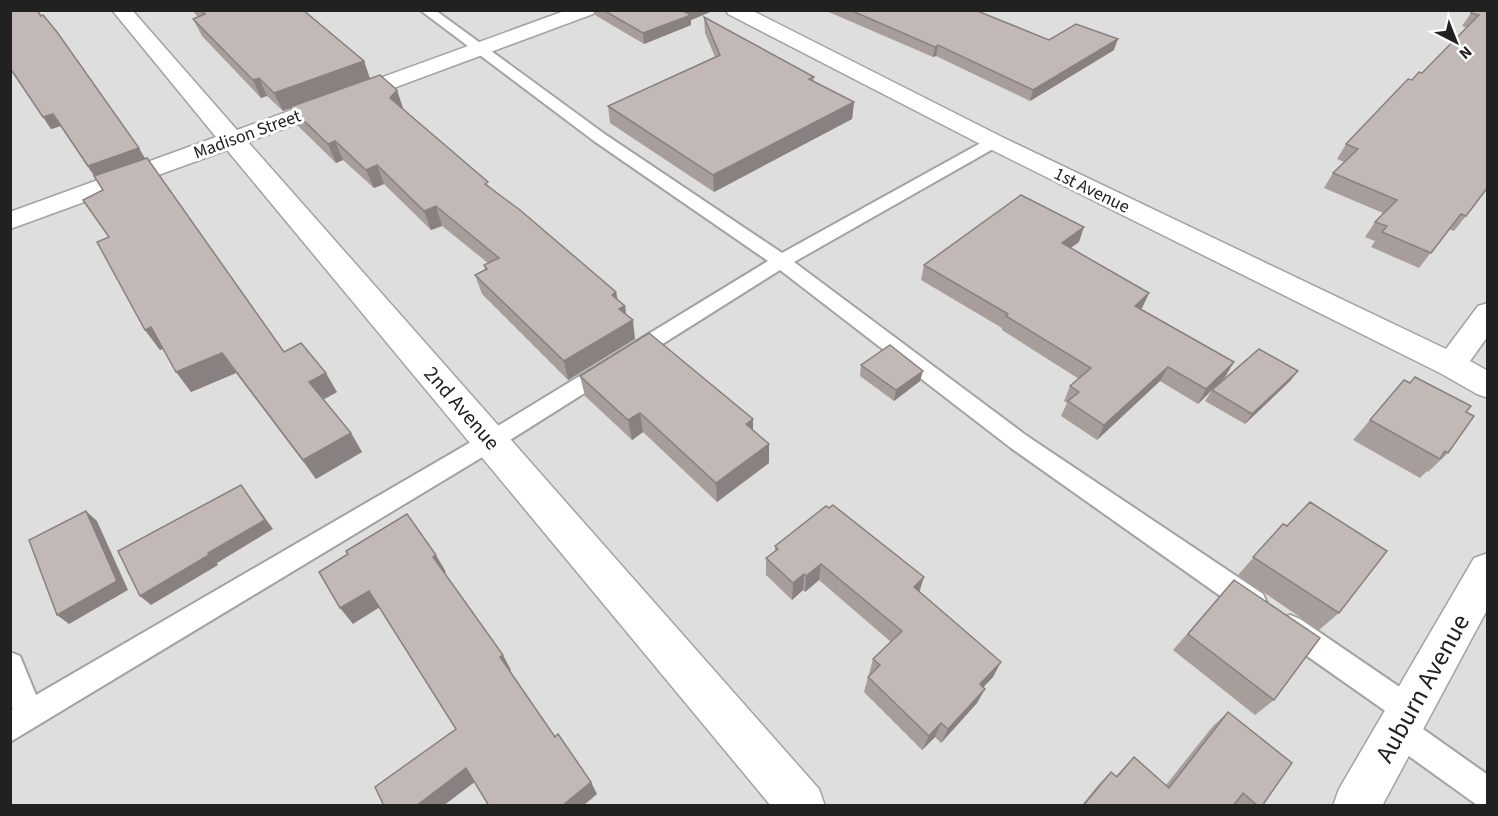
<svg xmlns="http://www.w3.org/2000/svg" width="1498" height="816" viewBox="0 0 1498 816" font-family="'Source Sans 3',sans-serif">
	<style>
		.residential { fill: #dfdede }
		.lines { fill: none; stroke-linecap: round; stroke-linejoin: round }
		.lane-casing { stroke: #a2a2a2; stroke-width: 4 }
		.street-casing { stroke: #a2a2a2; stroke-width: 3 }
		.lane { fill: #fff; fill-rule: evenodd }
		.street { fill: #fff; fill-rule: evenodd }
		.wall { fill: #a79e9c }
		.shaded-wall { fill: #88817f }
		.building { fill: #c2b8b5; stroke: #88817f; stroke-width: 1.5 }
		.labels { text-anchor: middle; stroke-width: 6; stroke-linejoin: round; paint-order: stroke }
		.far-street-label { font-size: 18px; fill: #212121; stroke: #fff }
		.street-label { font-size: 21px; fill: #212121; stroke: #fff }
		.near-street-label { font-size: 26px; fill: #212121; stroke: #fff }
	</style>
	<rect width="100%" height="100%" fill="#f1ede8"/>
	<rect class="residential" x="11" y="11" width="1476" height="794"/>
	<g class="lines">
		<g class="lane-casing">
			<g id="lane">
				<path d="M 420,10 L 435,10 L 606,135 L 782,253 L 988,139 L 1000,139 L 1002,142 L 1000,145 L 794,262 L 1027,436 L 1263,594 L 1267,603 L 1263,612 L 1253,615 L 1243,612 L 1011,448 L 780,270 L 499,447 L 10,742 L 10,710 L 13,709 L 10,703 L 10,652 L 20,656 L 36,695 L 483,435 L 768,261 L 594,141 Z"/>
				<path d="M 1290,615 L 1300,619 L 1420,701 L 1425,711 L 1420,721 L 1416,724 L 1488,775 L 1488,806 L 1477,805 L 1388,741 L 1384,730 L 1388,719 L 1394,717 L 1280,637 L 1276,628 L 1280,619 Z"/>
			</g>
		</g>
		<g class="street-casing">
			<g id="street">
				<path d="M 112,10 L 132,10 L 237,130 L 567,10 L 595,10 L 593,14 L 248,142 L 819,789 L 825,806 L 771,806 L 227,150 L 10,229 L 10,212 L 216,137 Z"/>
				<path d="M 726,10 L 751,10 L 1002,137 L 1446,349 L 1478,306 L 1488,303 L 1488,336 L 1470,361 L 1488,371 L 1488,398 L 1477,394 L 1440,373 L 986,147 L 728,14 Z"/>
				<path d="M 1488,553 L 1488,608 L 1382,806 L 1333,806 L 1339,789 L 1474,558 Z"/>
			</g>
		</g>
		<use href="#lane" class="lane"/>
		<use href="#street" class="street"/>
	</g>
	<g class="wall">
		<path d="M 192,10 L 303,10 L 364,61 L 370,79 L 490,187 L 616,292 L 618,300 L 625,306 L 626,315 L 635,339 L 568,380 L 482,294 L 475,275 L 485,270 L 484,265 L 488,263 L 442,226 L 431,230 L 384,184 L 374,188 L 343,160 L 336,163 L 298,126 L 290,108 L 283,111 L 267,96 L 261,98 L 202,36 L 193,19 L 198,17 Z"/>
		<path d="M 594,10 L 715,10 L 691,20 L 691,25 L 644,44 L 595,15 Z"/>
		<path d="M 824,10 L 975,10 L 1049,40 L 1114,50 L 1030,101 L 936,56 L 933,57 Z"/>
		<path d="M 1488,10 L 1466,216 L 1454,231 L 1449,229 L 1419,268 L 1371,247 L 1375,241 L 1365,237 L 1375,222 L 1383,213 L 1324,188 L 1333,173 L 1344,162 L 1337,159 L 1346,144 L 1412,80 L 1422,73 L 1467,28 L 1462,26 L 1471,13 Z"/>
		<path d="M 704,17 L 814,77 L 813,82 L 854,102 L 852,119 L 714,192 L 610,123 L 608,106 L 715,57 L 705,33 Z"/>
		<path d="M 43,117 L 145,158 L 284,352 L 337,392 L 323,400 L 351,433 L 362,452 L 316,479 L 236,373 L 191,392 L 163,349 L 160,350 L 145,330 L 109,237 L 103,190 L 61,126 L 51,129 Z"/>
		<path d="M 1079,242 L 1070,248 L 1149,293 L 1142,308 L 1141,309 L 1234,362 L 1225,377 L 1198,404 L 1160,381 L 1097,440 L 1061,416 L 1067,403 L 1064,401 L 1070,386 L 1079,379 L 1002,330 L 1002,328 L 921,280 L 924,265 Z"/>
		<path d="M 861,365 L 920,381 L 894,401 L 860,376 Z"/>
		<path d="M 1298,371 L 1290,381 L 1245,424 L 1205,401 L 1212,390 Z"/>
		<path d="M 580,376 L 753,430 L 769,463 L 717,502 L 643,432 L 632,440 L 585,396 Z"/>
		<path d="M 1404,380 L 1466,412 L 1448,453 L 1428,472 L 1427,471 L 1420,478 L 1353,440 Z"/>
		<path d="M 1283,524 L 1339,613 L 1319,630 L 1238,575 Z"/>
		<path d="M 775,546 L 920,592 L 993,677 L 983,687 L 977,703 L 941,743 L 935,737 L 922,750 L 864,692 L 868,677 L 870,675 L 869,674 L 873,659 L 891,642 L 819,580 L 805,592 L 803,590 L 792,600 L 766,575 L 766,558 L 775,551 Z"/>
		<path d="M 1234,580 L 1274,700 L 1255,715 L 1173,650 Z"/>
		<path d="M 1228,712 L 1262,806 L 1081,806 L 1099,784 L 1111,772 L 1116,776 L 1134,757 L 1166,785 L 1213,726 Z"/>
	</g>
	<g class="shaded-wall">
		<path d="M 687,10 L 715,10 L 691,20 L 691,25 L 644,44 L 643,33 Z"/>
		<path d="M 1118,39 L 1114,50 L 1030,101 L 1033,90 Z"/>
		<path d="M 938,45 L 936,56 L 933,57 L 935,47 Z"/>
		<path d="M 364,61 L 370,79 L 283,111 L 274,93 Z"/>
		<path d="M 259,78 L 267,96 L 261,98 L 253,80 Z"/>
		<path d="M 397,90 L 403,108 L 397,116 L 390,98 Z"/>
		<path d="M 854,102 L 852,119 L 714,192 L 713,175 Z"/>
		<path d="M 53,114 L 61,126 L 51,129 L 43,117 Z"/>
		<path d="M 335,141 L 343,160 L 336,163 L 328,144 Z"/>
		<path d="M 139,148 L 146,160 L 96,178 L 88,166 Z"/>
		<path d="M 377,165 L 384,184 L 374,188 L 366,170 Z"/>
		<path d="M 436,206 L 442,226 L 431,230 L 424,211 Z"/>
		<path d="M 1084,227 L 1079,242 L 1057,258 L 1062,243 Z"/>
		<path d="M 616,292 L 619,312 L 612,295 Z"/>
		<path d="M 1149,293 L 1142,308 L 1128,320 L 1135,306 Z"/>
		<path d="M 625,306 L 627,323 L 633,320 L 635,339 L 568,380 L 564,361 L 619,309 Z"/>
		<path d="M 151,327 L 166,347 L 160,350 L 145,330 Z"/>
		<path d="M 222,353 L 236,373 L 191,392 L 176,372 Z"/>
		<path d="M 1234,362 L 1225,377 L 1198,404 L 1206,389 Z"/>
		<path d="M 1168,367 L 1160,381 L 1097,440 L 1104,425 Z"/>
		<path d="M 923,371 L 920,381 L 894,401 L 896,390 Z"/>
		<path d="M 1298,371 L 1290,381 L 1245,424 L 1252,414 Z"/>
		<path d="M 326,373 L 337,392 L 320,401 L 309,382 Z"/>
		<path d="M 640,413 L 643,432 L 632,440 L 628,420 Z"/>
		<path d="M 753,419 L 753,439 L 746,424 Z"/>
		<path d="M 351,433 L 362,452 L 316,479 L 303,460 Z"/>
		<path d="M 769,444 L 769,463 L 717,502 L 716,483 Z"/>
		<path d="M 241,485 L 273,529 L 217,563 L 218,565 L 151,605 L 140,596 L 208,553 Z"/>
		<path d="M 86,511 L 97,521 L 128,590 L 69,624 L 57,615 Z"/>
		<path d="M 436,555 L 446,572 L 442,574 L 433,557 Z"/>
		<path d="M 821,564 L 819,580 L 805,592 L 806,576 Z"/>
		<path d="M 804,574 L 803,590 L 792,600 L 793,583 Z"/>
		<path d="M 924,577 L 919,593 L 914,587 Z"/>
		<path d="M 369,591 L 380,607 L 353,624 L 340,608 Z"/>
		<path d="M 503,655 L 511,670 L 508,673 L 500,657 Z"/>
		<path d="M 1001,662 L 993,677 L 972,699 L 980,684 Z"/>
		<path d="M 985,689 L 977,703 L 941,743 L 948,729 Z"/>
		<path d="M 941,723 L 935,737 L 922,750 L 929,736 Z"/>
		<path d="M 466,768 L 476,781 L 443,806 L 416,806 Z"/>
		<path d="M 591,782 L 597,794 L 583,806 L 562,806 Z"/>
	</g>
	<g class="building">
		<path d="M 10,10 L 37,10 L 41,16 L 43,15 L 57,32 L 139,148 L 88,166 L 53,114 L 43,117 L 10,68 Z"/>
		<path d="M 201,10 L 303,10 L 364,61 L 274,93 L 259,78 L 253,80 L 193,19 L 205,14 Z"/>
		<path d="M 603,10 L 687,10 L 685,12 L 691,15 L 643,33 Z"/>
		<path d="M 850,10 L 975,10 L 1049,40 L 1076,24 L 1118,39 L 1033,90 L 938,45 L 935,47 Z"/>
		<path d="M 1473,10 L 1488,10 L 1488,187 L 1466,216 L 1461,214 L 1431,253 L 1382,232 L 1387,226 L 1375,222 L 1397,200 L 1333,173 L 1358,149 L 1346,144 L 1408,79 L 1412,80 L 1419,72 L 1422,73 L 1479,15 L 1471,13 Z"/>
		<path d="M 704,17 L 814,77 L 809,79 L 854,102 L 713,175 L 608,106 L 720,55 Z"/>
		<path d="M 380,75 L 397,90 L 390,98 L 488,182 L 485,184 L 520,210 L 616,292 L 612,295 L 625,306 L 619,309 L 633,320 L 564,361 L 475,275 L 487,269 L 484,265 L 499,258 L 436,206 L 424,211 L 377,165 L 366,170 L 335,141 L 328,144 L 290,107 Z"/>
		<path d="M 147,158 L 284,352 L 301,343 L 326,373 L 309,382 L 351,433 L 303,460 L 222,353 L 176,372 L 151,327 L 145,330 L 97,242 L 109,237 L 83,200 L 103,190 L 94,176 Z"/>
		<path d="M 1021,195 L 1084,227 L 1062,243 L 1149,293 L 1135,306 L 1234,362 L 1206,389 L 1168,367 L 1104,425 L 1068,401 L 1079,392 L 1070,386 L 1091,368 L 1006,316 L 1008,314 L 924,265 Z"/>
		<path d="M 649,333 L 753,419 L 746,424 L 769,444 L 716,483 L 640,413 L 628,420 L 580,376 Z"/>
		<path d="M 890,345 L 923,371 L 896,390 L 861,365 Z"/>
		<path d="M 1259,349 L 1298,371 L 1252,414 L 1212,390 Z"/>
		<path d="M 1415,377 L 1471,406 L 1466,412 L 1474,416 L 1448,453 L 1445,451 L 1440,459 L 1370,420 L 1404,380 L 1410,383 Z"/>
		<path d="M 241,485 L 265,520 L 208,553 L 209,555 L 140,596 L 118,551 Z"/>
		<path d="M 1310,502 L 1387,551 L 1339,613 L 1253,557 L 1283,524 L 1287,526 Z"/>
		<path d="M 833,505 L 924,577 L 914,587 L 1001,662 L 980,684 L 985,689 L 948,729 L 941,723 L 929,736 L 868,677 L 880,665 L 873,659 L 902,631 L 821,564 L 806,576 L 804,574 L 793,583 L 766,558 L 778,549 L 775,546 L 826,506 L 829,508 Z"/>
		<path d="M 86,511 L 117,581 L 57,615 L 29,540 Z"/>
		<path d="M 407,514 L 436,555 L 433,557 L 503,655 L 500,657 L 555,737 L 558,734 L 591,782 L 562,806 L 489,806 L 466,768 L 416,806 L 384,806 L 375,787 L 456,729 L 369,591 L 340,608 L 319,572 L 348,554 L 346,551 Z"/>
		<path d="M 1234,580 L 1320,638 L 1274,700 L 1188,634 Z"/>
		<path d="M 1228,712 L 1292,763 L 1262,806 L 1258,806 L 1243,793 L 1233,806 L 1083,806 L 1111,772 L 1117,777 L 1134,757 L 1169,788 Z"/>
	</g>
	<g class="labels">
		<g class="far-street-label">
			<text transform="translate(247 134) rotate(-20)" y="6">Madison Street</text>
			<text transform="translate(1092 190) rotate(26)" y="6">1st Avenue</text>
		</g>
		<g class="street-label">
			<text transform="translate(462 408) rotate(49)" y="7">2nd Avenue</text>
		</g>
		<g class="near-street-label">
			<text transform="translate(1422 688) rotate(-61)" y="9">Auburn Avenue</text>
		</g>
	</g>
	<rect width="1498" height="816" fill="none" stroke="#212121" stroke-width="24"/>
	<g transform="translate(1456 42) rotate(138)" stroke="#ffffff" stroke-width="4.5" paint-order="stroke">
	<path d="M0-4.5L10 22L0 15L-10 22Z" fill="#212121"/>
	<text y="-9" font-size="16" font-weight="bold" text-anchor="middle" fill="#212121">N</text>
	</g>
</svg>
